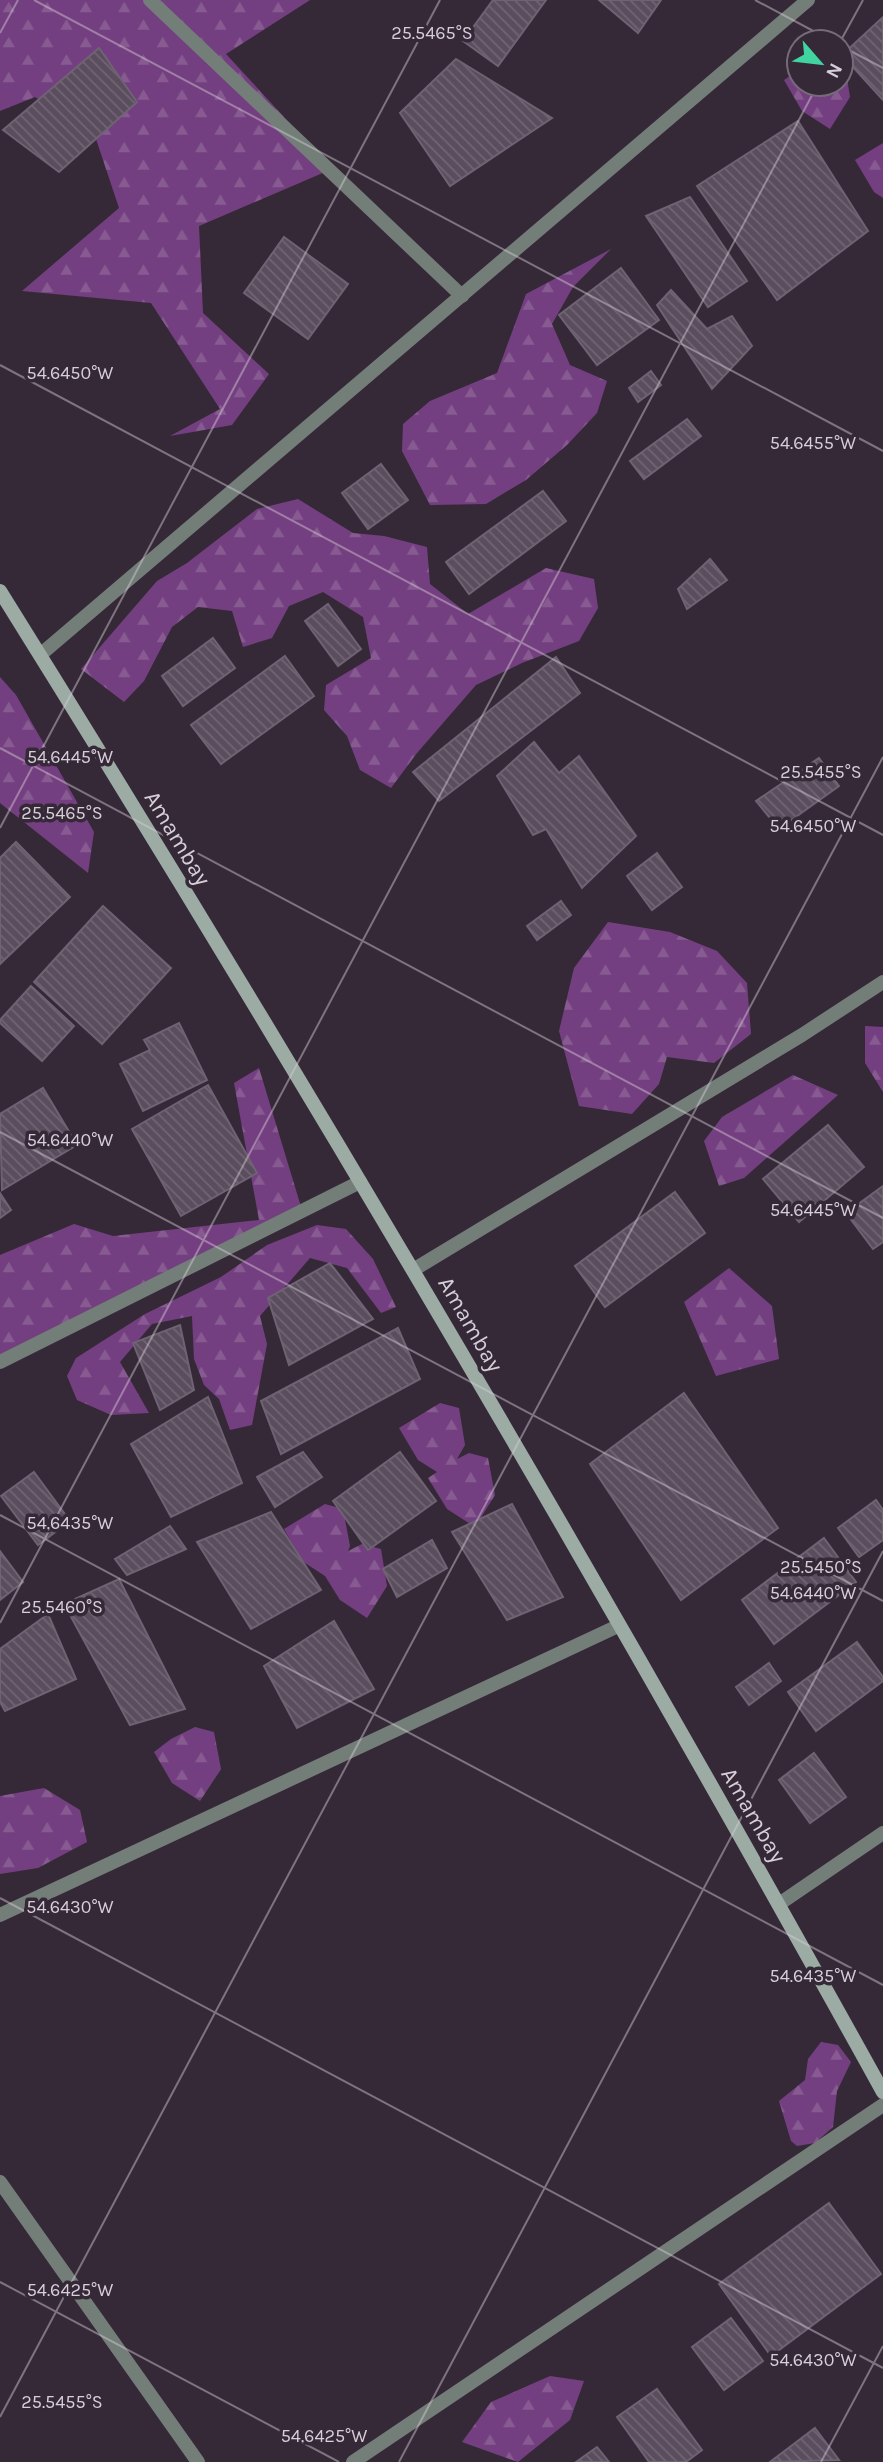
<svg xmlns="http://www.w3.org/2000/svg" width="883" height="2462" viewBox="0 0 883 2462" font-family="Karla,sans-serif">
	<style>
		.forest { fill: url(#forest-firs) }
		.building { fill: url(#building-back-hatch); stroke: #6f6273; stroke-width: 2 }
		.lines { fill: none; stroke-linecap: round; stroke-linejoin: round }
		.street { stroke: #747e79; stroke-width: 14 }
		.secondary { stroke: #9caca4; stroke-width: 14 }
		.ticks { fill: none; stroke: #d6ced8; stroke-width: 2; stroke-opacity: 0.45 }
		.labels { text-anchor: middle; stroke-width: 7; stroke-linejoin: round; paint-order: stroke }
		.street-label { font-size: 23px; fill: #d6ced8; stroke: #352938 }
		.ticks-label { font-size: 18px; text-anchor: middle; fill: #d6ced8; stroke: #352938; stroke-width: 7; stroke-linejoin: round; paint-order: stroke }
	</style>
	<defs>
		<pattern id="forest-firs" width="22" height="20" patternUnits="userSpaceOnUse" patternTransform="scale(1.75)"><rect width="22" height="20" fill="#743f80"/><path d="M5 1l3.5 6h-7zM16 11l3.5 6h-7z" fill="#875a91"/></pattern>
		<pattern id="building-back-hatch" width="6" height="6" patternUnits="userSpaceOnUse" patternTransform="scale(1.75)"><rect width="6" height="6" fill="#5a4d5d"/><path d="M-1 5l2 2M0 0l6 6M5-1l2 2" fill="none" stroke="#716574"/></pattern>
	</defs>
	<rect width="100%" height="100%" fill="#352938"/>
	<g class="forest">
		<path d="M 0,0 L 310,0 L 226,54 L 332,169 L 199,226 L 203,313 L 269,374 L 232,425 L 170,436 L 220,409 L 151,303 L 22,291 L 119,208 L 94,133 L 35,97 L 0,111 Z"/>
		<path d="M 841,59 L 844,60 L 850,97 L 830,129 L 802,111 L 784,80 L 799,70 L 799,84 L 841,84 Z"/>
		<path d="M 883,143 L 883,198 L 874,192 L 855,160 Z"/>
		<path d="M 611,249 L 573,287 L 552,324 L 570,365 L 607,381 L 597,413 L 567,445 L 526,480 L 486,504 L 430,505 L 402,451 L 403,424 L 430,401 L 497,373 L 526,294 Z"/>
		<path d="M 298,499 L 353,533 L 384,536 L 427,547 L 430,584 L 468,614 L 546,568 L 594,579 L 598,608 L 579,641 L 522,663 L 476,685 L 417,753 L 391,788 L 360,770 L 347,736 L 324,710 L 326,685 L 371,658 L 363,617 L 323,592 L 289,606 L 272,638 L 243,647 L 232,611 L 198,607 L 172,627 L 144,681 L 124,702 L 81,669 L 157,581 L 187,563 L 257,509 Z"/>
		<path d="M 0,677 L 16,695 L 94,832 L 88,873 L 0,803 Z"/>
		<path d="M 608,922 L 670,932 L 717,951 L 747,983 L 751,1034 L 714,1063 L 667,1057 L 659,1084 L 632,1114 L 579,1106 L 559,1031 L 574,968 Z"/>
		<path d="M 865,1026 L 883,1027 L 883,1092 L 865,1063 Z"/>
		<path d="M 259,1068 L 302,1210 L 0,1359 L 0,1255 L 74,1224 L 113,1236 L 259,1220 L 234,1083 Z"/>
		<path d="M 793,1075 L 838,1095 L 744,1178 L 719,1186 L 704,1141 L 722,1117 Z"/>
		<path d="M 317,1225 L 346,1229 L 373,1259 L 396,1307 L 381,1313 L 347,1268 L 310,1258 L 260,1316 L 267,1344 L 252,1425 L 230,1430 L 219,1399 L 204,1385 L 194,1359 L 192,1316 L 152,1324 L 120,1362 L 149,1413 L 111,1415 L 77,1400 L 67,1376 L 76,1358 L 145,1314 L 221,1277 L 267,1245 Z"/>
		<path d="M 729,1268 L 772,1306 L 779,1359 L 716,1376 L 684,1302 Z"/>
		<path d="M 440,1403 L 459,1408 L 465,1445 L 457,1459 L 469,1453 L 488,1458 L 495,1495 L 475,1527 L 447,1509 L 428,1478 L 437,1472 L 418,1460 L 399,1428 Z"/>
		<path d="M 325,1504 L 343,1509 L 350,1546 L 348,1551 L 362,1544 L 381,1549 L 387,1586 L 367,1618 L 340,1600 L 325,1576 L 302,1561 L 284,1529 Z"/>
		<path d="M 195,1727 L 214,1732 L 221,1769 L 200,1801 L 172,1783 L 154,1752 L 171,1739 Z"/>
		<path d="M 44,1788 L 80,1810 L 87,1842 L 38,1868 L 0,1874 L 0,1796 Z"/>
		<path d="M 821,2042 L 838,2045 L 851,2062 L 837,2091 L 833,2127 L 815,2143 L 797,2146 L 791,2141 L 779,2101 L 805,2080 L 808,2059 Z"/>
		<path d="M 550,2376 L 584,2381 L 570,2420 L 518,2462 L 462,2442 L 491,2402 Z"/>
	</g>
	<g class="building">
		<path d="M 493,0 L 546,0 L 498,66 L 463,41 Z"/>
		<path d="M 599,0 L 661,0 L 638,33 Z"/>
		<path d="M 883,17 L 883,100 L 842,55 Z"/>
		<path d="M 99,48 L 137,102 L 59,172 L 3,130 Z"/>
		<path d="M 456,59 L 552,118 L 450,186 L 400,113 Z"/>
		<path d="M 798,121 L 868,231 L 777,300 L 697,186 Z"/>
		<path d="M 690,197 L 747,281 L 708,307 L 646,216 Z"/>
		<path d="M 284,237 L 348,284 L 308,339 L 244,293 Z"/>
		<path d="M 621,268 L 659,320 L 597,365 L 559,315 Z"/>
		<path d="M 671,290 L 707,329 L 732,316 L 752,346 L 712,389 L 657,305 Z"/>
		<path d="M 651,371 L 661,385 L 638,402 L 629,388 Z"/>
		<path d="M 687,419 L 701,436 L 644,479 L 630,461 Z"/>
		<path d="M 381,464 L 408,500 L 368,529 L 342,493 Z"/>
		<path d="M 543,491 L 566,521 L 469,594 L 446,562 Z"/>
		<path d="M 710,559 L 727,580 L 687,609 L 678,589 Z"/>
		<path d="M 328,604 L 361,649 L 338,666 L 305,621 Z"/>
		<path d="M 213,638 L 235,668 L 183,706 L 162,676 Z"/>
		<path d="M 285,656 L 314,696 L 221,764 L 191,725 Z"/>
		<path d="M 556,657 L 580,693 L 439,801 L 413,772 Z"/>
		<path d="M 534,742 L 559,773 L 579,756 L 636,836 L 582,888 L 546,829 L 533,835 L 497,776 Z"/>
		<path d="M 819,758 L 839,786 L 779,829 L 756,801 Z"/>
		<path d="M 16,842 L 70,897 L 0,964 L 0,858 Z"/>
		<path d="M 657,853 L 682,887 L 652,910 L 627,876 Z"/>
		<path d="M 561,901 L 571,915 L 537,940 L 527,926 Z"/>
		<path d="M 103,906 L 171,968 L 102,1044 L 34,982 Z"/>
		<path d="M 31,986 L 74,1026 L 42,1061 L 0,1023 L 0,1020 Z"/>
		<path d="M 179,1023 L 207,1080 L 143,1111 L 120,1064 L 150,1050 L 144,1040 Z"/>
		<path d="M 208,1085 L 257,1173 L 181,1216 L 132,1129 Z"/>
		<path d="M 43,1088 L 77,1145 L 2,1190 L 0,1114 Z"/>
		<path d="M 828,1125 L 864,1167 L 799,1222 L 763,1179 Z"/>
		<path d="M 883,1186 L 883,1242 L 873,1249 L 846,1213 Z"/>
		<path d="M 675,1192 L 705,1233 L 605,1307 L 575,1266 Z"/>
		<path d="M 0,1193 L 11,1210 L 0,1218 Z"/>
		<path d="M 330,1263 L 373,1319 L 289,1365 L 268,1298 Z"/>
		<path d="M 180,1325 L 194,1390 L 160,1410 L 133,1343 Z"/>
		<path d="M 398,1328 L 420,1379 L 281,1454 L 261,1401 Z"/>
		<path d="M 684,1393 L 778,1528 L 681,1600 L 590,1464 Z"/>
		<path d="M 208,1397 L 242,1483 L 171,1517 L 131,1444 Z"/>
		<path d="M 303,1452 L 322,1477 L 275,1507 L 257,1477 Z"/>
		<path d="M 400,1452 L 436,1501 L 368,1550 L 333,1501 Z"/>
		<path d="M 34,1472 L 70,1521 L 38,1545 L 1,1496 Z"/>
		<path d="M 876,1500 L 883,1510 L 883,1540 L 859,1557 L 838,1528 Z"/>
		<path d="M 512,1504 L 563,1597 L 507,1620 L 452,1532 Z"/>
		<path d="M 271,1512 L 321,1590 L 251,1629 L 197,1542 Z"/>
		<path d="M 170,1526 L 186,1549 L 127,1575 L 115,1559 Z"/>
		<path d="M 824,1538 L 856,1582 L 774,1644 L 742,1600 Z"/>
		<path d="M 432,1540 L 447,1568 L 397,1597 L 383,1569 Z"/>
		<path d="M 0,1551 L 23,1582 L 0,1600 Z"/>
		<path d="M 119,1579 L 185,1709 L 130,1725 L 64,1604 Z"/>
		<path d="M 48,1614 L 76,1679 L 5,1711 L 0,1702 L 0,1649 Z"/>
		<path d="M 334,1621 L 374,1689 L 297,1728 L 264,1666 Z"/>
		<path d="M 857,1642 L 883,1677 L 883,1681 L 816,1731 L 788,1692 Z"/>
		<path d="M 769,1663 L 781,1681 L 749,1705 L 736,1687 Z"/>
		<path d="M 814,1753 L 846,1797 L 810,1823 L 779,1780 Z"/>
		<path d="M 829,2203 L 881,2274 L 771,2356 L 719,2284 Z"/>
		<path d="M 731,2318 L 763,2361 L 724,2390 L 692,2347 Z"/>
		<path d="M 657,2389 L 702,2450 L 686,2462 L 649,2462 L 617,2417 Z"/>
		<path d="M 815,2428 L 839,2460 L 770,2462 Z"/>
		<path d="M 597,2447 L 609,2462 L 576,2462 Z"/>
	</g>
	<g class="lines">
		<g class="street">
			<path d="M 150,0 L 462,296"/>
			<path d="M 40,655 L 808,0"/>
			<path d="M 413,1270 L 802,1035 L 883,982"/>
			<path d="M 0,1362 L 360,1182"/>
			<path d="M 779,1904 L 883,1833"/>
			<path d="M 0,1915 L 618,1626"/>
			<path d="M 0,2182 L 198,2462"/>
			<path d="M 353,2462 L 883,2105"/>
		</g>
		<path class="secondary" d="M 0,591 C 307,1083 602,1584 883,2092"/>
	</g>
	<path class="ticks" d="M 34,0 L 883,451M 755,0 L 834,42M 0,33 L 18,0M 840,42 L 863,0M 841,46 L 883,68M 0,365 L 883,835M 0,748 L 883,1218M 0,828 L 440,0M 0,1132 L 883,1601M 0,1515 L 883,1985M 0,1623 L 818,84M 0,1898 L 883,2368M 0,2282 L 339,2462M 0,2417 L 883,757M 399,2462 L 883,1551M 821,2462 L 883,2346"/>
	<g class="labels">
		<g class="street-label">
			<text transform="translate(178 838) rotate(59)" y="8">Amambay</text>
			<text transform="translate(471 1324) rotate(60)" y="8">Amambay</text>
			<text transform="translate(754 1815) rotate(60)" y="8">Amambay</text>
		</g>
	</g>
	<g class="ticks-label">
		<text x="432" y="39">25.5465°S</text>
		<text x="70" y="379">54.6450°W</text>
		<text x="813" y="449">54.6455°W</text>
		<text x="70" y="763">54.6445°W</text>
		<text x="821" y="778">25.5455°S</text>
		<text x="62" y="819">25.5465°S</text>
		<text x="813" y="832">54.6450°W</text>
		<text x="70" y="1146">54.6440°W</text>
		<text x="813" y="1216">54.6445°W</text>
		<text x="70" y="1529">54.6435°W</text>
		<text x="821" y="1573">25.5450°S</text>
		<text x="813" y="1599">54.6440°W</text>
		<text x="62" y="1613">25.5460°S</text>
		<text x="70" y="1913">54.6430°W</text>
		<text x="813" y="1982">54.6435°W</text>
		<text x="70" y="2296">54.6425°W</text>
		<text x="813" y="2366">54.6430°W</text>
		<text x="62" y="2408">25.5455°S</text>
		<text x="324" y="2442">54.6425°W</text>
	</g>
	<g transform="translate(820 63) rotate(118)"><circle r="33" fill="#352938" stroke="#756b78" stroke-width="2"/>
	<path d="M0-5L12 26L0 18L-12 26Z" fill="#41d4a1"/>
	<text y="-10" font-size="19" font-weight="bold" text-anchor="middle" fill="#d6ced8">N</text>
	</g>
</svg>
